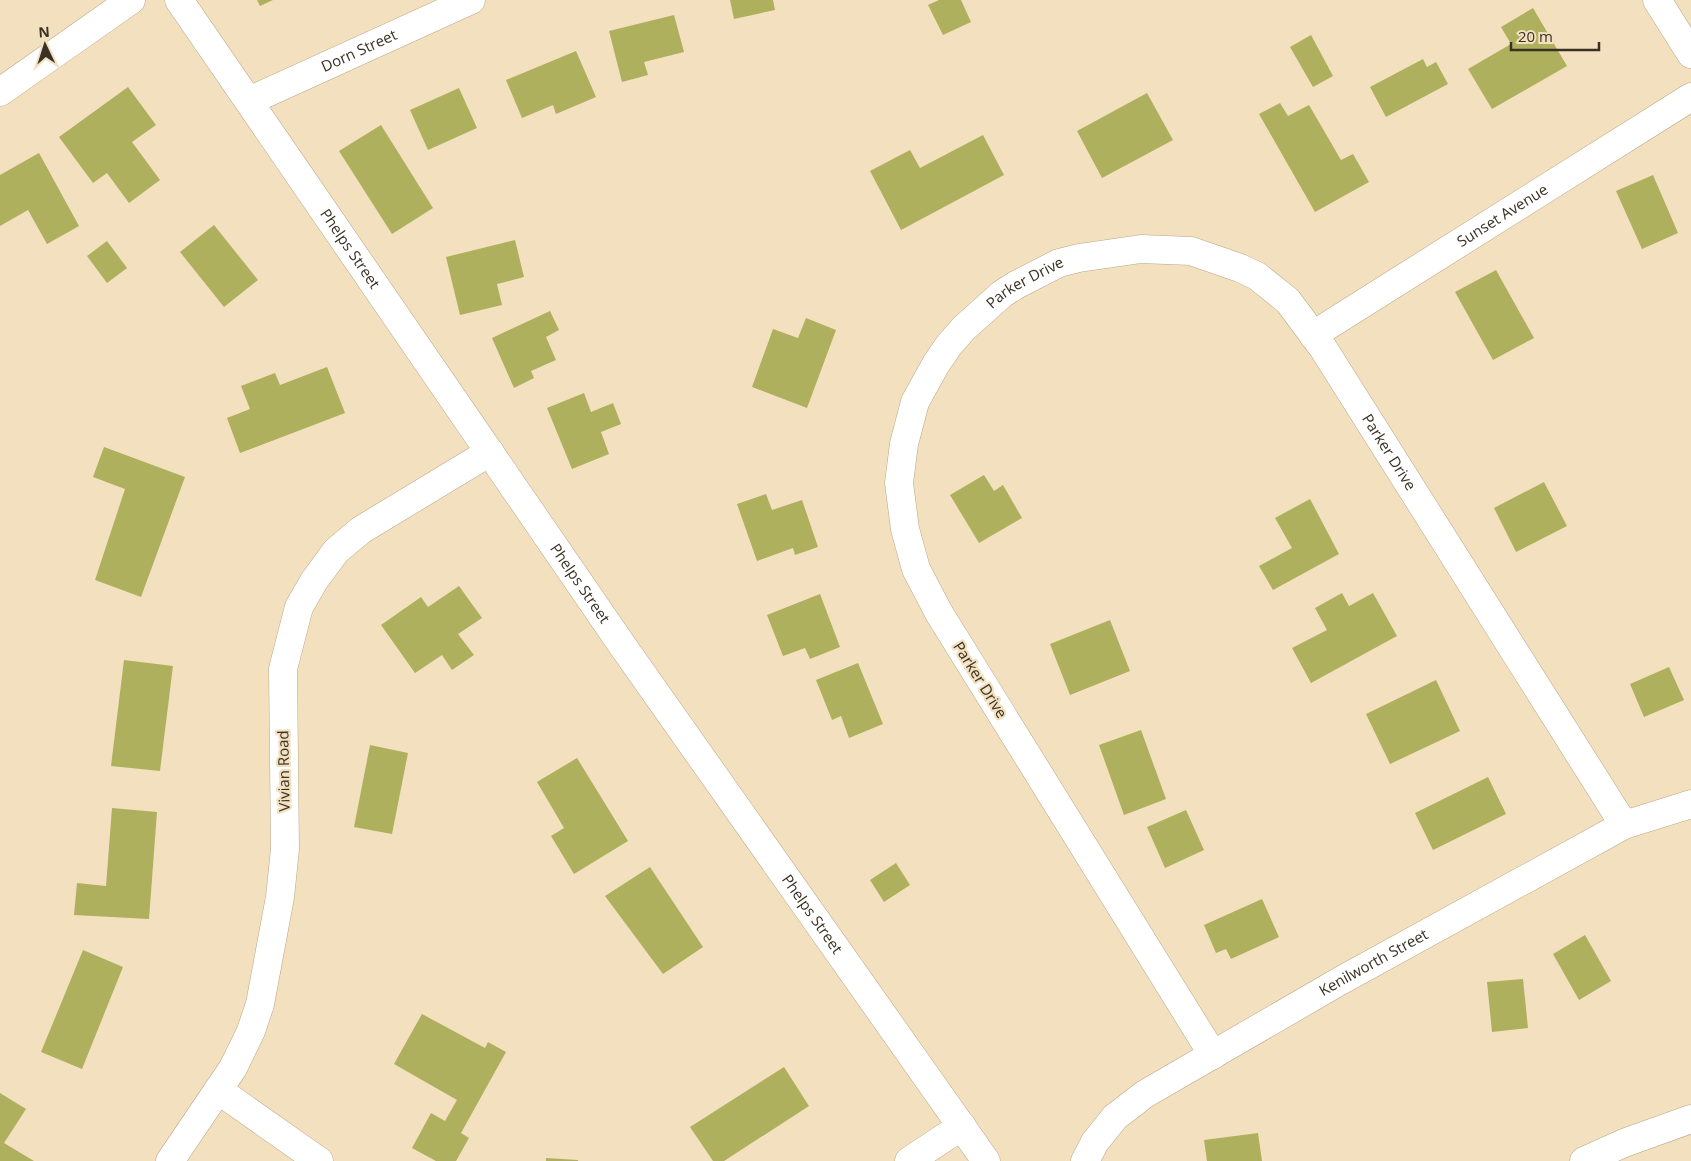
<svg xmlns="http://www.w3.org/2000/svg" width="1691" height="1161" viewBox="0 0 1691 1161" font-family="'Open Sans',sans-serif">
	<style>
		.building { fill: #aeb05d }
		.lines { fill: none; stroke-linecap: round; stroke-linejoin: round }
		.minor-casing { stroke: #b9a787; stroke-width: 29 }
		.major-casing { stroke: #b9a787; stroke-width: 29 }
		.minor { stroke: #fff; stroke-width: 28 }
		.major { stroke: #fff; stroke-width: 28 }
		.labels { text-anchor: middle; stroke-width: 4.5; stroke-linejoin: round; paint-order: stroke }
		.street-label { font-size: 15px; fill: #383124; stroke: #f3e0bf }
	</style>
	<rect width="100%" height="100%" fill="#f3e0bf"/>
	<g class="building">
		<path d="M 257,0 L 273,0 L 260,6 Z"/>
		<path d="M 730,0 L 773,0 L 775,10 L 734,19 Z"/>
		<path d="M 939,0 L 961,0 L 971,22 L 943,35 L 928,5 Z"/>
		<path d="M 1533,8 L 1567,66 L 1492,109 L 1468,69 L 1511,44 L 1501,27 Z"/>
		<path d="M 674,15 L 684,52 L 644,62 L 648,75 L 622,82 L 609,31 Z"/>
		<path d="M 1311,35 L 1333,76 L 1313,87 L 1290,47 Z"/>
		<path d="M 576,51 L 596,97 L 556,114 L 553,105 L 522,118 L 506,80 Z"/>
		<path d="M 1423,59 L 1427,67 L 1436,62 L 1448,84 L 1386,117 L 1370,87 Z"/>
		<path d="M 128,87 L 156,125 L 132,142 L 160,180 L 129,203 L 107,173 L 93,183 L 59,137 Z"/>
		<path d="M 459,88 L 477,128 L 428,150 L 410,110 Z"/>
		<path d="M 1147,93 L 1173,140 L 1102,178 L 1077,131 Z"/>
		<path d="M 1280,103 L 1288,116 L 1309,105 L 1341,160 L 1353,154 L 1369,182 L 1315,212 L 1259,114 Z"/>
		<path d="M 381,125 L 433,208 L 392,234 L 339,151 Z"/>
		<path d="M 983,135 L 1004,175 L 901,230 L 870,171 L 910,150 L 920,168 Z"/>
		<path d="M 39,153 L 79,226 L 47,244 L 28,210 L 0,226 L 0,175 Z"/>
		<path d="M 1653,175 L 1678,233 L 1642,249 L 1616,191 Z"/>
		<path d="M 214,225 L 258,280 L 224,307 L 180,252 Z"/>
		<path d="M 515,240 L 524,277 L 497,284 L 502,305 L 460,315 L 446,257 Z"/>
		<path d="M 107,241 L 127,268 L 107,283 L 87,256 Z"/>
		<path d="M 1496,270 L 1534,338 L 1493,360 L 1455,292 Z"/>
		<path d="M 550,311 L 559,330 L 546,337 L 556,360 L 531,371 L 534,378 L 514,388 L 492,338 Z"/>
		<path d="M 806,318 L 836,330 L 807,408 L 752,387 L 773,329 L 798,338 Z"/>
		<path d="M 327,367 L 345,413 L 240,453 L 227,418 L 250,409 L 241,386 L 275,373 L 280,385 Z"/>
		<path d="M 584,393 L 591,412 L 613,403 L 621,424 L 601,432 L 609,454 L 572,469 L 547,408 Z"/>
		<path d="M 104,447 L 185,477 L 141,597 L 95,580 L 125,489 L 93,477 Z"/>
		<path d="M 984,475 L 994,491 L 1003,485 L 1022,518 L 979,543 L 950,495 Z"/>
		<path d="M 1544,482 L 1567,526 L 1516,552 L 1494,508 Z"/>
		<path d="M 766,494 L 772,510 L 802,500 L 818,547 L 795,555 L 793,548 L 757,561 L 737,504 Z"/>
		<path d="M 1310,499 L 1339,554 L 1273,590 L 1259,566 L 1292,548 L 1275,518 Z"/>
		<path d="M 459,586 L 482,618 L 458,634 L 474,655 L 452,670 L 442,655 L 415,673 L 381,625 L 421,597 L 428,607 Z"/>
		<path d="M 1342,593 L 1349,606 L 1373,593 L 1397,636 L 1311,683 L 1292,648 L 1327,630 L 1315,608 Z"/>
		<path d="M 820,594 L 840,647 L 810,659 L 805,648 L 783,656 L 767,615 Z"/>
		<path d="M 1110,620 L 1130,671 L 1070,695 L 1050,644 Z"/>
		<path d="M 124,660 L 173,666 L 160,771 L 111,766 Z"/>
		<path d="M 858,663 L 883,724 L 849,738 L 841,716 L 832,720 L 816,680 Z"/>
		<path d="M 1669,667 L 1684,700 L 1644,717 L 1630,684 Z"/>
		<path d="M 1436,680 L 1460,731 L 1390,764 L 1366,714 Z"/>
		<path d="M 1141,730 L 1166,799 L 1124,815 L 1099,745 Z"/>
		<path d="M 370,745 L 408,753 L 392,834 L 354,827 Z"/>
		<path d="M 577,758 L 628,841 L 574,874 L 551,836 L 564,828 L 537,782 Z"/>
		<path d="M 1488,777 L 1506,814 L 1433,850 L 1415,813 Z"/>
		<path d="M 112,808 L 157,812 L 149,919 L 74,915 L 77,883 L 106,886 Z"/>
		<path d="M 1186,810 L 1204,850 L 1165,868 L 1147,827 Z"/>
		<path d="M 896,863 L 910,885 L 884,902 L 870,880 Z"/>
		<path d="M 650,867 L 703,947 L 663,974 L 605,896 Z"/>
		<path d="M 1262,899 L 1279,937 L 1231,959 L 1226,949 L 1216,953 L 1204,925 Z"/>
		<path d="M 1585,935 L 1611,981 L 1579,1000 L 1553,954 Z"/>
		<path d="M 83,950 L 123,967 L 82,1069 L 41,1052 Z"/>
		<path d="M 1523,979 L 1528,1028 L 1492,1032 L 1487,982 Z"/>
		<path d="M 422,1014 L 485,1048 L 488,1042 L 506,1052 L 461,1133 L 469,1138 L 456,1161 L 436,1161 L 412,1148 L 431,1113 L 445,1121 L 457,1100 L 394,1064 Z"/>
		<path d="M 784,1067 L 809,1106 L 724,1161 L 713,1161 L 690,1127 Z"/>
		<path d="M 0,1093 L 26,1109 L 4,1143 L 34,1161 L 0,1161 Z"/>
		<path d="M 1258,1133 L 1262,1161 L 1207,1161 L 1204,1140 Z"/>
		<path d="M 546,1158 L 578,1160 L 578,1161 L 546,1161 Z"/>
	</g>
	<g class="lines">
		<g class="minor-casing">
			<g id="minor">
				<path id="s1" d="M 179,0 L 622,645 L 986,1161"/>
				<path d="M 0,92 L 131,0"/>
				<path id="s2" d="M 249,101 L 471,0"/>
				<path id="s3" d="M 1313,335 L 1691,97"/>
				<path id="s4" d="M 1213,1055 L 939,613 L 916,569 L 905,529 L 899,483 L 904,444 L 915,402 L 936,364 L 949,345 L 964,328 L 1002,294 L 1016,285 L 1059,263 L 1079,258 L 1141,249 L 1191,251 L 1240,268 L 1257,276 L 1288,301 L 1323,348 L 1624,825"/>
				<path d="M 218,1090 L 319,1161"/>
				<path d="M 170,1161 L 233,1068 L 251,1031 L 260,1004 L 280,897 L 285,849 L 283,669 L 299,607 L 314,581 L 336,551 L 361,530 L 490,452"/>
				<path d="M 909,1161 L 962,1126"/>
				<path id="s5" d="M 1085,1161 L 1095,1142 L 1115,1117 L 1145,1094 L 1340,981 L 1624,825 L 1691,804"/>
			</g>
		</g>
		<g class="major-casing">
			<g id="major">
				<path d="M 1657,0 L 1691,54"/>
				<path d="M 1584,1161 L 1624,1143 L 1691,1119"/>
			</g>
		</g>
		<use href="#minor" class="minor"/>
		<use href="#major" class="major"/>
	</g>
	<g class="labels">
		<g class="street-label">
			<text dy="5" stroke="none"><textPath href="#s2" startOffset="121">Dorn Street</textPath></text>
			<text dy="5" stroke="none"><textPath href="#s3" startOffset="224">Sunset Avenue</textPath></text>
			<text dy="5" stroke="none"><textPath href="#s1" startOffset="302">Phelps Street</textPath></text>
			<text dy="5" stroke="none"><textPath href="#s4" startOffset="906">Parker Drive</textPath></text>
			<text dy="5" stroke="none"><textPath href="#s4" startOffset="1371">Parker Drive</textPath></text>
			<text dy="5" stroke="none"><textPath href="#s1" startOffset="708">Phelps Street</textPath></text>
			<text transform="translate(980 680) rotate(58)" y="5">Parker Drive</text>
			<text transform="translate(284 771) rotate(-91)" y="5">Vivian Road</text>
			<text dy="5" stroke="none"><textPath href="#s1" startOffset="1112">Phelps Street</textPath></text>
			<text dy="5" stroke="none"><textPath href="#s5" startOffset="355">Kenilworth Street</textPath></text>
		</g>
	</g>
	<g transform="translate(45 45) rotate(356)" stroke="#f3e0bf" stroke-width="4" paint-order="stroke">
	<path d="M0-4L9 19L0 12L-9 19Z" fill="#383124"/>
	<text y="-8" font-size="14" font-weight="bold" text-anchor="middle" fill="#383124">N</text>
	</g>
	<path d="M1511 42v8h88v-8" fill="none" stroke="#383124" stroke-width="2.5"/>
	<text x="1518" y="42" font-size="15" fill="#383124" stroke="#f3e0bf" stroke-width="4" paint-order="stroke">20 m</text>
</svg>
